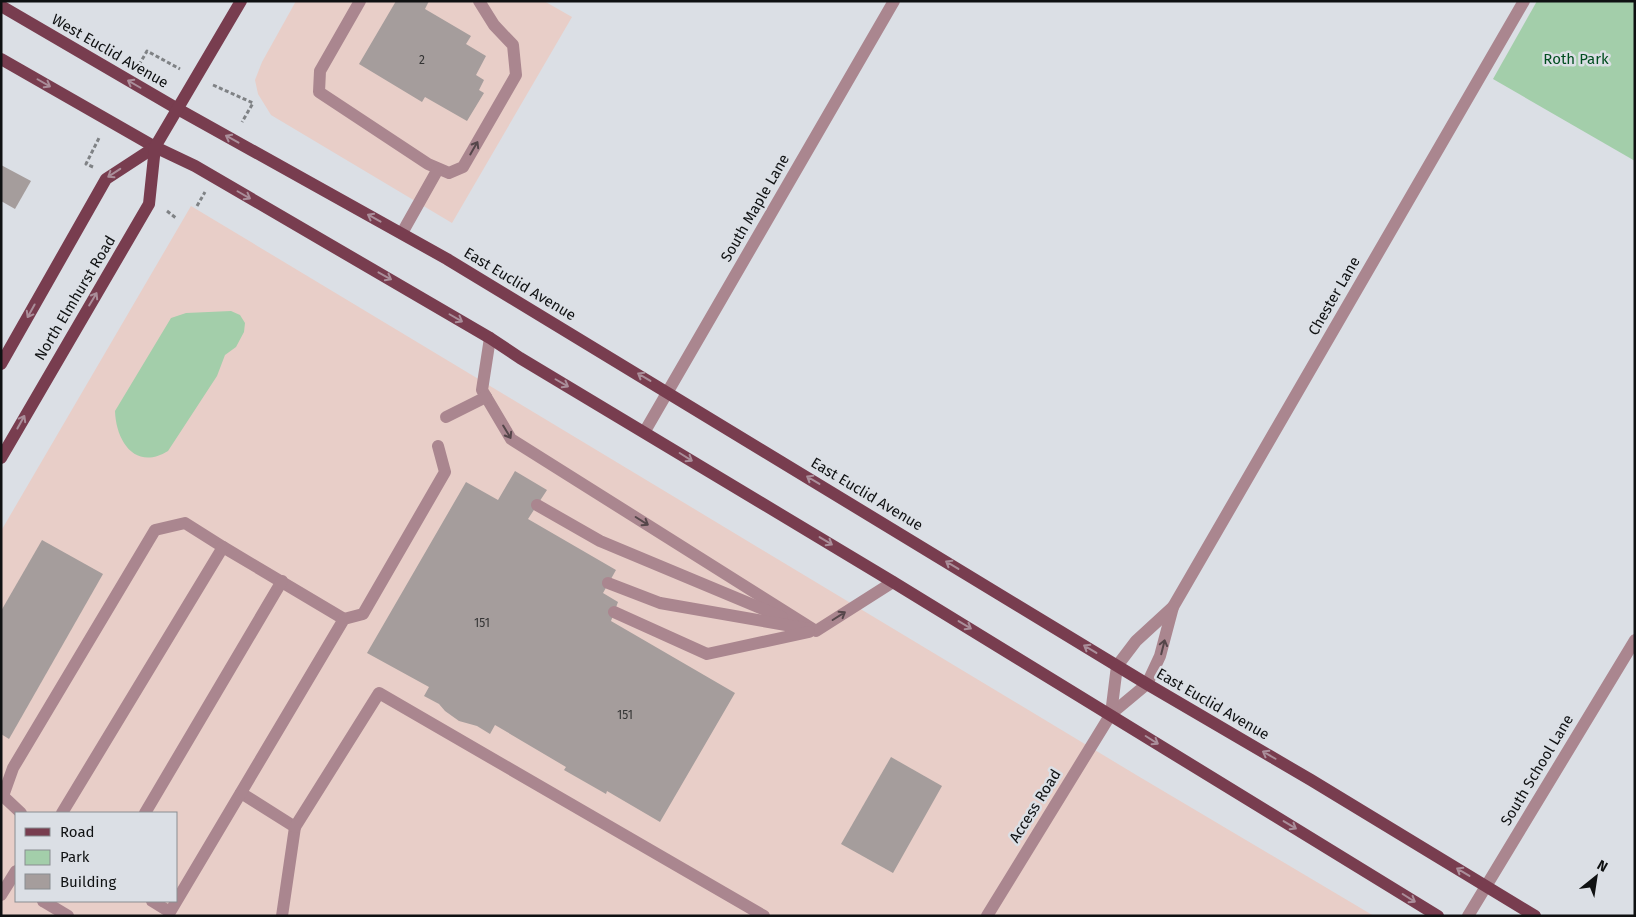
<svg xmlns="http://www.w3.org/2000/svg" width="1636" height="917" viewBox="0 0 1636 917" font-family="'Fira Sans',sans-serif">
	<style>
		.commercial { fill: #e8cec8; fill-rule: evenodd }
		.green { fill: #a3ceaa }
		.building { fill: #a59d9c }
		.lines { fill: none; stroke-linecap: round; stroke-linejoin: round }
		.path { stroke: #7f8285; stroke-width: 3; stroke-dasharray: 4 2.5; stroke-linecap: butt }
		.lane { stroke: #aa868f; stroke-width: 12 }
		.street { stroke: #aa868f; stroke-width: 12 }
		.primary { stroke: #783d4f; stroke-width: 12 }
		.oneway { stroke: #aa8e9a }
		.oneway2 { stroke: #55464a }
		.labels { text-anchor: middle; stroke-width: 5; stroke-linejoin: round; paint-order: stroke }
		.number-label { font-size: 12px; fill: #343434 }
		.street-label { font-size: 15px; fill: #0f1112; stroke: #dbdfe5 }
		.park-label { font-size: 15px; fill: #004d1f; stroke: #dbdfe5 }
	</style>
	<rect width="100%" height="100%" fill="#dbdfe5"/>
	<g class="commercial">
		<path d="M 296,1 L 544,1 L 572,17 L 452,223 L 271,115 L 258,94 L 255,80 L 262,62 Z"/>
		<path d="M 191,206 L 1138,776 L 1374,916 L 1,916 L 1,531 ZM 16,813 L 176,813 L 176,901 L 16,901 Z"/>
	</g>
	<g class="green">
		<path d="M 1537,1 L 1635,1 L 1635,161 L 1493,79 Z"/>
		<path d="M 231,311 L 240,315 L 245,323 L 244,332 L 236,347 L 225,355 L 217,376 L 168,451 C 136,471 116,442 115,411 L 171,318 L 186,313 Z"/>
	</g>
	<g class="building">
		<path d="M 396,1 L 429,1 L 425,9 L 471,36 L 466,44 L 486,56 L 476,75 L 484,80 L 479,90 L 484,93 L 467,121 L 425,97 L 422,102 L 359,64 Z"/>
		<path d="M 1,165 L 31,181 L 15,209 L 1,201 Z"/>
		<path d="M 515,471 L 547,490 L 528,519 L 616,570 L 603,593 L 618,602 L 611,621 L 735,693 L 660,822 L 607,791 L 606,794 L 564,770 L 566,767 L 495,725 L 490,734 L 477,726 L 459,721 L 445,711 L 439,704 L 424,696 L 429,687 L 367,653 L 466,482 L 498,500 Z"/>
		<path d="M 42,540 L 103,574 L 9,739 L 1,734 L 1,611 Z"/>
		<path d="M 891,757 L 942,786 L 893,873 L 841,844 Z"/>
	</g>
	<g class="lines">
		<g class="path">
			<path d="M 139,65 L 147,51 L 180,69"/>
			<path d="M 213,85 L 253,103 L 242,122"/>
			<path d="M 93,167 L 86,164 L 100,136"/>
			<path d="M 197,206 L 205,192"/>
			<path d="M 167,211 L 176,218"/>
		</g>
		<g class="lane">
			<path d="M 360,1 L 320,71 L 319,92 L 428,164 L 449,173 L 463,167 L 516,75 L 513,45 L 494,25 L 479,1"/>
			<path d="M 402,233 L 438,169"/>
			<path d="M 490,338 L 482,390 L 511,439 L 816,631 L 893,582"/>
			<path d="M 446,417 L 486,397"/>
			<path d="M 537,505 L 600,541 L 782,617"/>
			<path d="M 608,583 L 660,603 L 809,629"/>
			<path d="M 614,612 L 707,654 L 809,632"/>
			<path d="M 241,793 L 295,827 L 282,916"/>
			<path d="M 21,813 L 3,796 L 13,768 L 155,530 L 185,523 L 223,547"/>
			<path d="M 62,813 L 223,547 L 344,619"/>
			<path d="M 145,813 L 282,581"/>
			<path d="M 295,827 L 379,693 L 764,916"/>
			<path d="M 1,895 L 16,871"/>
			<path d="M 43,901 L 68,916"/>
			<path d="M 152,901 L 170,912 L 344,619 L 363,614 L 445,472 L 438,446"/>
			<path d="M 987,916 L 1111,714"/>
		</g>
		<g class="street">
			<path d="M 645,431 L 894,1"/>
			<path d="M 1111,714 L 1147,684 L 1160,656 L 1173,607 L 1524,1"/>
			<path d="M 1111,714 L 1117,666 L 1136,641 L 1173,607"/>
			<path d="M 1468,916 L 1635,640"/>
		</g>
		<g class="primary">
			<path d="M 1,6 L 176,108 L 447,259 L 1147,684 L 1311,780 L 1535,916"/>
			<path d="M 1,59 L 155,147 L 195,166 L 490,338 L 520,358 L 893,582 L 1438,916"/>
			<path d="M 1,364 L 106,179 L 155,147"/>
			<path d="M 1,458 L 149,204 L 155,147 L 241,1"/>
		</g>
	</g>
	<defs><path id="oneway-shaft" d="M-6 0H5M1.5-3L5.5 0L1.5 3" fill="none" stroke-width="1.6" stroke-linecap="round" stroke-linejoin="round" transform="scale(1.25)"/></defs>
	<g class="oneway">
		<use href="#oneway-shaft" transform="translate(44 83) rotate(30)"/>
		<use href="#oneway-shaft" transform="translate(134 84) rotate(-150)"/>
		<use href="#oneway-shaft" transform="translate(232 139) rotate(-151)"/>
		<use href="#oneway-shaft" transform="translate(114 173) rotate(147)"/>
		<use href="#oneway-shaft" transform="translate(244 195) rotate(30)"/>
		<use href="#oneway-shaft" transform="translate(374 218) rotate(-151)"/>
		<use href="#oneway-shaft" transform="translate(385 276) rotate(29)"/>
		<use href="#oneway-shaft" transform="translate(93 299) rotate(-59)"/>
		<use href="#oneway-shaft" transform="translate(31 311) rotate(119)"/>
		<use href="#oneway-shaft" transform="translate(456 318) rotate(30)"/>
		<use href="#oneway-shaft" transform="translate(644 377) rotate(-149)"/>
		<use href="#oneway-shaft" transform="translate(562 383) rotate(30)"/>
		<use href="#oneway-shaft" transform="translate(21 422) rotate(-61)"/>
		<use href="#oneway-shaft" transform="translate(686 457) rotate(32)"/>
		<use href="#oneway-shaft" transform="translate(813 480) rotate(-149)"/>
		<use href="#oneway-shaft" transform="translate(826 541) rotate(31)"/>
		<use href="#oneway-shaft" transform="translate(952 565) rotate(-149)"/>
		<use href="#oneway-shaft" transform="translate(965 625) rotate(31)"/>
		<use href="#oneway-shaft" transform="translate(1090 649) rotate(-149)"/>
		<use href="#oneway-shaft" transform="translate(1152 740) rotate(32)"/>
		<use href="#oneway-shaft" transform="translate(1269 755) rotate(-150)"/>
		<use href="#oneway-shaft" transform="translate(1290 825) rotate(31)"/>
		<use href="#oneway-shaft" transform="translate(1463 872) rotate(-149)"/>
		<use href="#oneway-shaft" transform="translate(1409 898) rotate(32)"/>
	</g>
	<g class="oneway2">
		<use href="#oneway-shaft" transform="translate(474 148) rotate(-60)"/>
		<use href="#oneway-shaft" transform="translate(507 432) rotate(59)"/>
		<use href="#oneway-shaft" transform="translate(642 521) rotate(32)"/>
		<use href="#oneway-shaft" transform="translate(839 616) rotate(-32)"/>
		<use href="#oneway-shaft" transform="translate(1163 647) rotate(-76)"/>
	</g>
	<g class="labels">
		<g class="number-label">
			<text x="422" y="64">2</text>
			<text x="482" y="627">151</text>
			<text x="625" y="719">151</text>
		</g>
		<g class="street-label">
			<text transform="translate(110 51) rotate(30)" y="5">West Euclid Avenue</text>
			<text transform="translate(755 208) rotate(-60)" y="5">South Maple Lane</text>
			<text transform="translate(520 284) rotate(31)" y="5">East Euclid Avenue</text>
			<text transform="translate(1334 296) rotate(-60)" y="5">Chester Lane</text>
			<text transform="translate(75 298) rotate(-59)" y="5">North Elmhurst Road</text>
			<text transform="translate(867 494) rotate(31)" y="5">East Euclid Avenue</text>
			<text transform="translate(1213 704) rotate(30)" y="5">East Euclid Avenue</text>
			<text transform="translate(1537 770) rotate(-59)" y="5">South School Lane</text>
			<text transform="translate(1035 806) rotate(-58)" y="5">Access Road</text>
		</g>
		<g class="park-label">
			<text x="1576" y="64">Roth Park</text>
		</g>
	</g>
	<rect width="1636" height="917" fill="none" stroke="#0f1112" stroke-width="5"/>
	<rect x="15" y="812" width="162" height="90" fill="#dbdfe5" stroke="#898d91"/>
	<rect x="25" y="828" width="25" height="8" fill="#783d4f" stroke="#898d91"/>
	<text x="60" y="837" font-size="15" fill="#0f1112">Road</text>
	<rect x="25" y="850" width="25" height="15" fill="#a3ceaa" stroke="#898d91"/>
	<text x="60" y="862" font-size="15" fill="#0f1112">Park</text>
	<rect x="25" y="874" width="25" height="15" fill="#a59d9c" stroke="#898d91"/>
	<text x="60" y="887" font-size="15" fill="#0f1112">Building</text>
	<g transform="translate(1596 877) rotate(30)" stroke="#dbdfe5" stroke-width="4" paint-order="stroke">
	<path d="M0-4L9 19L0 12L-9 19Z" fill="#0f1112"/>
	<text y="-8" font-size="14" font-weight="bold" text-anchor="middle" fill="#0f1112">N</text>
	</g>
</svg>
